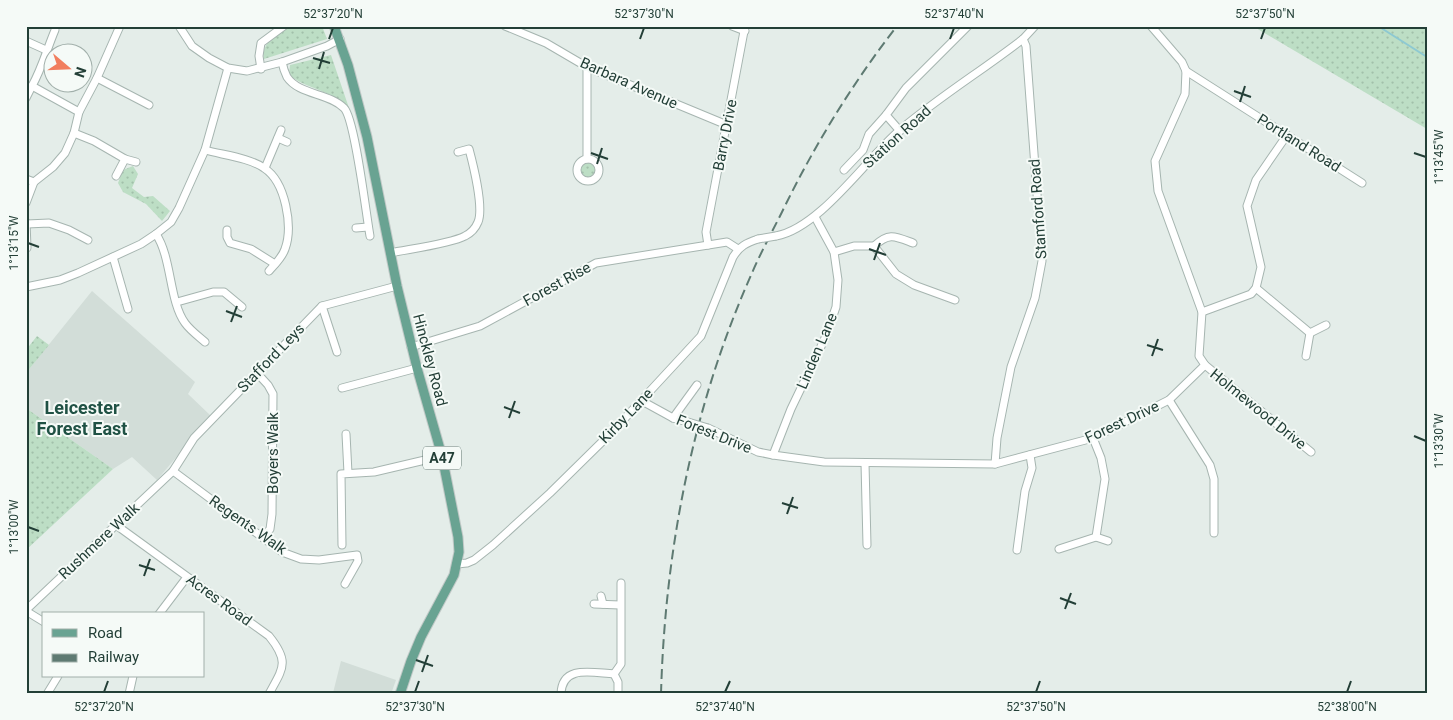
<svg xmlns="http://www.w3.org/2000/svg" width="1453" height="720" viewBox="0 0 1453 720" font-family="Roboto,sans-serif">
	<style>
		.built { fill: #d2ddd8 }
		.grass { fill: url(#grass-dots) }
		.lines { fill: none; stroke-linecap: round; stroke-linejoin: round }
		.stream { stroke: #8dc9d2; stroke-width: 2 }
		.minor-casing { stroke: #a6b5b0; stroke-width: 9 }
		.major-casing { stroke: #c1c9c7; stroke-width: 11 }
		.minor { stroke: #fff; stroke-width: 7 }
		.major { stroke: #69a392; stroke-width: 9 }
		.rail { stroke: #5e7a72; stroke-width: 2; stroke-dasharray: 10 5; stroke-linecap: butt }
		.minor-bridge-casing { stroke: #a6b5b0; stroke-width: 9; stroke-linecap: butt }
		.minor-bridge { stroke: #fff; stroke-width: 7 }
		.ticks { fill: none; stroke: #233f37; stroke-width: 2 }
		.labels { text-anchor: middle; stroke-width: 4; stroke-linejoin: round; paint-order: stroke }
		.shield { fill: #f5faf7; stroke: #627771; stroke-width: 1 }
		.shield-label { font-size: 14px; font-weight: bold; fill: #233f37 }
		.street-label { font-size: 15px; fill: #233f37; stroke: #f5faf7 }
		.quarter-label { font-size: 18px; font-weight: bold; fill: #1f5144; stroke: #f5faf7 }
		.neatline { fill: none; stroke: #233f37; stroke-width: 2 }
		.ticks-label { font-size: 12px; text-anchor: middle; fill: #233f37 }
	</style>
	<defs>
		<pattern id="grass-dots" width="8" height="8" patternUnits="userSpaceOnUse" patternTransform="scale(1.25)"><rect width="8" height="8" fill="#bddec5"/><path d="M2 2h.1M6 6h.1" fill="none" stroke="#a2c0aa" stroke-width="1.8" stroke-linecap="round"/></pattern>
	</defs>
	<rect width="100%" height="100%" fill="#e4ede9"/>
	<g class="built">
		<path d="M 92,291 L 195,382 L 188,394 L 211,416 L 157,480 L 132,457 L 113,469 L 26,408 L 26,373 Z"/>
		<path d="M 341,661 L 396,680 L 391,694 L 333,693 Z"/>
	</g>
	<g class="grass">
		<path d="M 292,26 L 322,26 L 327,39 L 264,59 C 261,41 278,34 292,26 Z"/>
		<path d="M 1255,26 L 1427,26 L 1427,129 L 1256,28 Z"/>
		<path d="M 331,55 L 351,114 C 338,90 309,91 289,75 L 290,65 Z"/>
		<circle cx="588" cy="170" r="8"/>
		<path d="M 133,166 L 138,174 L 132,188 L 144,197 L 153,196 L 170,211 L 162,221 L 146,204 L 123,192 L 118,183 L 123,170 Z"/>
		<path d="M 37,336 L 49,345 L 26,373 L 26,350 Z"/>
		<path d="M 26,408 L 113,469 L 26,550 Z"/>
	</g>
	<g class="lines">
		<path class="stream" d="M 1378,26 L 1427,57"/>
		<g class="minor-casing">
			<g id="minor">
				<path d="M 179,26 L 192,46 L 209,58 L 228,68 L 247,71 L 282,62 L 327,46 L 340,39"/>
				<path d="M 505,26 L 546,43 L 587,67 L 727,125"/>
				<path d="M 732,26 L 745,31"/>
				<path d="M 55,30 C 47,49 42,68 32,86 L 79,112"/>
				<path d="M 26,41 L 46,50"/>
				<path d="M 282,62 C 283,67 285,73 287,77 C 299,95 329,93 344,108 C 355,119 366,214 370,236"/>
				<path d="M 587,67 L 587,159"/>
				<path d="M 261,69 L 259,56 L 261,43 L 284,26"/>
				<path d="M 1186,71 L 1362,183"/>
				<path d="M 97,78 L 149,105"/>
				<path d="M 26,98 L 32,86"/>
				<path d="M 900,131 L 886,115 L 906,88 L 968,26"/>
				<path d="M 74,133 L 94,141 L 125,159 L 116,176"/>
				<path d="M 278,138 L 287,142"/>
				<path d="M 205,150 C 223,155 250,158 264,168 C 286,182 293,227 285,249 C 282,258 275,264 269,271"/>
				<path d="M 125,159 L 136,162"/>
				<circle cx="588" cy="170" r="11"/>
				<path d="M 265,168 L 281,130"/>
				<path d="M 844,170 L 863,150 L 869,134 L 886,115"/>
				<path d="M 26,179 L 34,182"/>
				<path d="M 26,203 L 34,182 L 53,167 L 65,153 L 74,133 L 79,112 L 97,78 L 120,26"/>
				<path d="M 26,222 L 27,248"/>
				<path d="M 27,224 L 49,223 L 69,230 L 88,240"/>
				<path d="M 356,228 L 368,227"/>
				<path d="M 227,230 L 227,237 L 230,243 L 251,249 L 275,264"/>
				<path d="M 156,234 C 172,258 169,301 185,323 C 190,330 198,336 205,342"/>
				<path d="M 776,236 C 820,228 866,159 900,130 C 939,97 983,70 1023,39 L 1035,26"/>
				<path d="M 708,245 L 706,232 L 745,26"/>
				<path d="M 874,246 L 896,274 L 914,285 L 955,300"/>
				<path d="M 834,252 L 854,246 L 874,246 C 889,232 895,236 913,243"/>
				<path d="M 390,253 C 409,249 450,244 465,236 C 471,233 476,227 478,222 C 484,208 473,164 469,149 L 458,152"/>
				<path d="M 113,257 L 128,309"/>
				<path d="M 26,287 L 60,280 L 78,273 L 141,244 L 156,234 L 171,222 L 179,208 L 205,150 L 228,68"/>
				<path d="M 1256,288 L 1310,333 L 1326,325"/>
				<path d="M 177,302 L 213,292 L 224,292 L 242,307"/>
				<path d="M 322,306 L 337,352"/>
				<path d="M 1202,312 L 1251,294 L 1256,288 L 1261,267 L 1247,206 L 1256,180 L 1287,135"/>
				<path d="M 411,347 L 480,326 L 596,263 L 727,242 L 738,249"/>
				<path d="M 1306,356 L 1310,333"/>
				<path d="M 1205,365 L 1311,452"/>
				<path d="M 257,373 L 268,385 L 273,394 L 272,514 L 270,529 L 263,538"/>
				<path d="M 342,388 L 417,368"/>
				<path d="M 1169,400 L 1210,465 L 1214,479 L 1214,533"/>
				<path d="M 642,401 L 673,418 L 688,422"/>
				<path d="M 673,418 L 697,385"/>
				<path d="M 708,428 L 758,452 L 773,455 L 824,462 L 995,464 L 1093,438 L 1169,400 L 1205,365 L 1199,356 L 1202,312 L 1158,191 L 1155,161 L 1185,94 L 1186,71 L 1182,62 L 1151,26"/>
				<path d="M 346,434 L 348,473"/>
				<path d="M 773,455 L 791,409 L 826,336 L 836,307 L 838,280 L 834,252 L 815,217"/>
				<path d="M 865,463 L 867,545"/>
				<path d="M 995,464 L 997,438 L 1011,367 L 1035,298 L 1042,261 L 1026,46 L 1023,39"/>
				<path d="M 173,471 L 282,552 L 301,559 L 319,560 L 357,555 L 358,561 L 345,584"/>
				<path d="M 116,525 L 269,636 C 290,662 283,668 269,694"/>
				<path d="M 1096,537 L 1108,541"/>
				<path d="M 342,545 L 341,474 L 374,472 L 442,456"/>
				<path d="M 1059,549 L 1096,537 L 1105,479 L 1101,458 L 1093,438"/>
				<path d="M 1017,550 L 1025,491 L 1032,468 L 1030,455"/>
				<path d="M 457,564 L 467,563 L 474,560 L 493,545 L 550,493 L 613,431 L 701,336 L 733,257 C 740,246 746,243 758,239"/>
				<path d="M 601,596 L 603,604"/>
				<path d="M 594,604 L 620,605"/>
				<path d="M 26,610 L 173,471 L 194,438 L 322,306 L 397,286"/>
				<path d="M 26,611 L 44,622"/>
				<path d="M 159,614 L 187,577"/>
				<path d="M 614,674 L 621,664 L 621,583"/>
				<path d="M 614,674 L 618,682 L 618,694"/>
				<path d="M 47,694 L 58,676"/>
				<path d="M 129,694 L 133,676"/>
				<path d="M 561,694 C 562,664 593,673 614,674"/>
			</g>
		</g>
		<g class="major-casing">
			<path id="major" d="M 334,26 L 348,65 L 367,137 L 397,286 L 417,368 L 442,456 L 458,537 L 459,552 L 454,575 L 421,637 L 411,661 L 400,694"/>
		</g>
		<use href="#minor" class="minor"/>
		<use href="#major" class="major"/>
		<path class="rail" d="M 661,694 C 665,549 693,405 752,273 C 761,252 772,232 782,212 C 814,146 852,84 897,26"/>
		<g class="minor-bridge-casing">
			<g id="minor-bridge">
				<path d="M 758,239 L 776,236"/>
				<path d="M 688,422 L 708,428"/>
			</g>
		</g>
		<use href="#minor-bridge" class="minor-bridge"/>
	</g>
	<path class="ticks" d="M 329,39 L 333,28M 640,39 L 644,28M 950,39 L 954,28M 1261,39 L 1265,28M 313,58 L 330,63M 319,69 L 324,52M 1234,91 L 1251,97M 1240,102 L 1245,86M 591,153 L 608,159M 1414,153 L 1426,157M 597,164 L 602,148M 28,243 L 39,247M 869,249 L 886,255M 874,260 L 880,243M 226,311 L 242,317M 231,322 L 237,306M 1147,345 L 1163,350M 1152,356 L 1158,339M 504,407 L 520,413M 509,418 L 515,401M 1414,436 L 1426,441M 782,503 L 798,508M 787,514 L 793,497M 28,527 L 39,531M 139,565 L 155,570M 144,576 L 150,559M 1060,598 L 1076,604M 1065,609 L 1071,593M 416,660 L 433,666M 422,672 L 428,655M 104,692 L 108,681M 415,692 L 419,681M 725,692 L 730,681M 1036,692 L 1040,681M 1347,692 L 1351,681"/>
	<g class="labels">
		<rect class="shield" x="423" y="446.5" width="38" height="23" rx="4"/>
		<g class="shield-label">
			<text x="442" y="463">A47</text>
		</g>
		<g class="street-label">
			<text transform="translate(629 83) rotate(24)" y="5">Barbara Avenue</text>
			<text transform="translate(725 135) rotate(-79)" y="5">Barry Drive</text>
			<text transform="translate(897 137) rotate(-42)" y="5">Station Road</text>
			<text transform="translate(1299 143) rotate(32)" y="5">Portland Road</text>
			<text transform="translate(1038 209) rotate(-94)" y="5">Stamford Road</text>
			<text transform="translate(557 284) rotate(-29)" y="5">Forest Rise</text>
			<text transform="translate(817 351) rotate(-67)" y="5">Linden Lane</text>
			<text transform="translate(271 358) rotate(-46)" y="5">Stafford Leys</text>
			<text transform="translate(430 360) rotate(75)" y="5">Hinckley Road</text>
			<text transform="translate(1258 409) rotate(39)" y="5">Holmewood Drive</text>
			<text transform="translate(626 416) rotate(-46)" y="5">Kirby Lane</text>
			<text transform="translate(1122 422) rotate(-25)" y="5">Forest Drive</text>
			<text transform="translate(714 434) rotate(22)" y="5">Forest Drive</text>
			<text transform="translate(273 453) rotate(-90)" y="5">Boyers Walk</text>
			<text transform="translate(248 525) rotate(35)" y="5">Regents Walk</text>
			<text transform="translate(99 541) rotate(-43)" y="5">Rushmere Walk</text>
			<text transform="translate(219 600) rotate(36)" y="5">Acres Road</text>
		</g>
		<g class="quarter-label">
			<text x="82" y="414">Leicester<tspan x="82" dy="21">Forest East</tspan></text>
		</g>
	</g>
	<rect width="1453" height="720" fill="none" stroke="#f5faf7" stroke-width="55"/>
	<rect x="42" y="612" width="162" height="65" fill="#f5faf7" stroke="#a1afaa"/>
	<rect x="52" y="629" width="25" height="8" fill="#69a392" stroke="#a1afaa"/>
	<text x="88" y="638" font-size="15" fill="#233f37">Road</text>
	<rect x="52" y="654" width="25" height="8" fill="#5e7a72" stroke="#a1afaa"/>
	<text x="88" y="662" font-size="15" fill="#233f37">Railway</text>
	<g transform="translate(68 68) rotate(109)"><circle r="24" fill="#f5faf7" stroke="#a1afaa"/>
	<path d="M0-4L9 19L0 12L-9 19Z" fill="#f17e5e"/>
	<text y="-8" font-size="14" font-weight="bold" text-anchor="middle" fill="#233f37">N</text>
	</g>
	<rect x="28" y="28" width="1398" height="664" class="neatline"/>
	<g class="ticks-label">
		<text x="333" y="18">52°37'20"N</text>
		<text x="644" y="18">52°37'30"N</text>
		<text x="954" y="18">52°37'40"N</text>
		<text x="1265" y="18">52°37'50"N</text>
		<text transform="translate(1439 157) rotate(-90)" y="4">1°13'45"W</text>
		<text transform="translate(14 243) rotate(-90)" y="4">1°13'15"W</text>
		<text transform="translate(1439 441) rotate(-90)" y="4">1°13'30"W</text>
		<text transform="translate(14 527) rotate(-90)" y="4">1°13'00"W</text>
		<text x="104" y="711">52°37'20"N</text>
		<text x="415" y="711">52°37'30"N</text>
		<text x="725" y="711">52°37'40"N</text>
		<text x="1036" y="711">52°37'50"N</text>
		<text x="1347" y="711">52°38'00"N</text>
	</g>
</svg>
